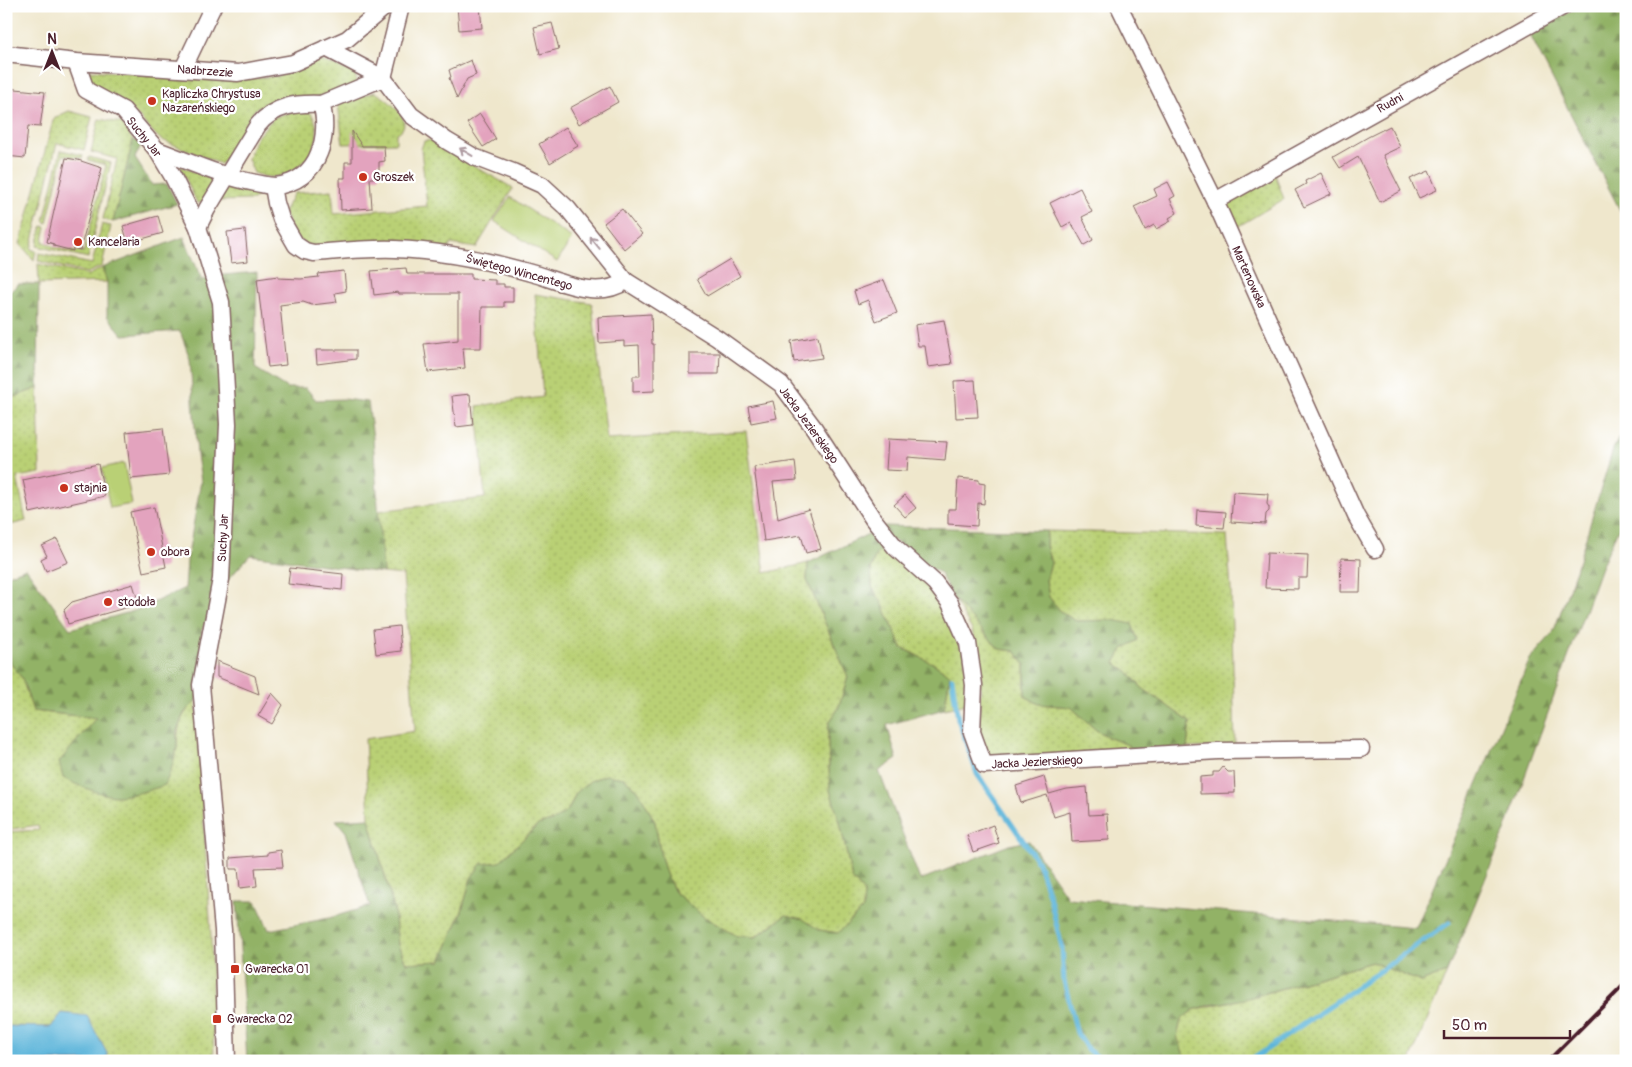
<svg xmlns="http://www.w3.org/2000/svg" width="1632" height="1067" viewBox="0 0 1632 1067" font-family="Pangolin,sans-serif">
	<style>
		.green { fill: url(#green-dots); stroke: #827850 }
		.forest { fill: url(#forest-firs); stroke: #6e6848 }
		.pitch { fill: #b9d075; stroke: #827850 }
		.water { fill: #5db5da; stroke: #546a82 }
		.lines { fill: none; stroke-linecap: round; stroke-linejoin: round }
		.stream { stroke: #5db5da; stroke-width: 5 }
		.building { fill: #e3a3be }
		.street-casing { stroke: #846563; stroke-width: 19 }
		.street { stroke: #fff; stroke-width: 16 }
		.rail { stroke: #4a1f2b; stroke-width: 4 }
		.oneway { stroke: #ae9aa0 }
		.poi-dot { fill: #c8321e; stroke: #fff; stroke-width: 2 }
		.labels { text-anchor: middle; stroke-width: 4.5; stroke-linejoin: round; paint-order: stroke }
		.street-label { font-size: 12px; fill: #4a1f2b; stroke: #fff }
		.poi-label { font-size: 12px; fill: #4a1f2b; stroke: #fff; text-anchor: start }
	</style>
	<defs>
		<pattern id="green-dots" width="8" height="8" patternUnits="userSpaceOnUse" patternTransform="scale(1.25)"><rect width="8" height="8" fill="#b9d075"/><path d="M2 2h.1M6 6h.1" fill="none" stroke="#a1b265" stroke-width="1.8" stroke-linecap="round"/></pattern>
		<pattern id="forest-firs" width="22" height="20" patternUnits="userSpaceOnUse" patternTransform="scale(1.25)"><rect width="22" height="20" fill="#92b266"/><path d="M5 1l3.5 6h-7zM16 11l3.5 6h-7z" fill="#799054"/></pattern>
	</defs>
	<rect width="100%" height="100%" fill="#fff"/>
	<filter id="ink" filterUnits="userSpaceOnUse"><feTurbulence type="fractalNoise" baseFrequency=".02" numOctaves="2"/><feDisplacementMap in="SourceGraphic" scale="10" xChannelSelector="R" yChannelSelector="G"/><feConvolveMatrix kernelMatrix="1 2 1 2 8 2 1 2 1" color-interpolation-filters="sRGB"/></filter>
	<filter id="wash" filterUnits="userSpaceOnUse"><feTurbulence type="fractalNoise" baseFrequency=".0096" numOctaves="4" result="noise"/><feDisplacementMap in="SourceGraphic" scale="20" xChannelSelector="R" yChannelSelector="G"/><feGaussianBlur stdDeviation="1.12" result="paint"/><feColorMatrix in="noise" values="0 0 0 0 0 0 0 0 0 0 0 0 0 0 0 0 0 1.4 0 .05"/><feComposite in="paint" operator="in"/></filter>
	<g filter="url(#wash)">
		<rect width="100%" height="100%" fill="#efe7cc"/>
		<g class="green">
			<path d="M 1599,6 L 1626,6 L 1626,21 Z"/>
			<path d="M 319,60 L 347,70 L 356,76 L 356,84 L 328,95 L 289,100 L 256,108 L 221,164 L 160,139 L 128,106 L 88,82 L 87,70 C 116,72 144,74 172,76 C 220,79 276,86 319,60 Z"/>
			<path d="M 375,92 C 386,98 419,122 396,134 L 396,143 L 343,144 L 338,103 Z"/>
			<path d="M 298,110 L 311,113 C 330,141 300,178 269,177 C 264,177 258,174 254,173 L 248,159 L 256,138 L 274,117 Z"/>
			<path d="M 69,111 L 92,117 L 84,150 L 57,143 L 31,249 L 36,251 L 34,260 L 20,244 L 53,121 L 56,117 Z"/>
			<path d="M 99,119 L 122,123 L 133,140 L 113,222 L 103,219 L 117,159 L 91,152 Z"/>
			<path d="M 435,140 L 460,153 L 460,158 L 513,188 L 476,248 L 451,244 L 448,249 L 311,247 L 295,237 L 284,212 L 294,193 L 332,190 L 334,214 L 427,206 L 421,149 L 424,141 Z"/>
			<path d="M 61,150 L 83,155 L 82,158 L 63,155 L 47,223 L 44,221 Z"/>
			<path d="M 89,157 L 111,163 L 88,258 L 37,246 L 42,226 L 46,227 L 43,241 C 56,249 69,253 84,251 L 106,165 L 88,160 Z"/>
			<path d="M 180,166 L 217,181 L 205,202 L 197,203 Z"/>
			<path d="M 1275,174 L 1284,199 L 1232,230 L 1222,207 Z"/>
			<path d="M 232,185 L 247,189 L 258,195 L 253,200 L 220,201 L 226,188 Z"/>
			<path d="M 102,224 L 111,226 L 102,266 L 87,273 L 38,261 L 39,253 L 92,264 Z"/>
			<path d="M 38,264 L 88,275 L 102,268 L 107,282 L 39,284 Z"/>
			<path d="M 535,294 L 592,303 L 607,440 L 746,431 L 765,573 L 808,563 L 807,580 L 848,677 L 838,709 L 829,723 L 828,741 L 830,790 L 840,822 L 852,879 L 864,892 L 863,909 L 838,933 L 819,930 L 803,920 L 786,915 L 755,937 L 737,936 L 704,917 L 675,892 L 666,874 L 661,857 L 655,822 L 638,790 L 624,778 L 576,793 L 569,809 L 555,820 L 538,825 L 499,862 L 471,878 L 462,911 L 441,961 L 406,963 L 398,945 L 394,909 L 369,818 L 365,739 L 415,731 L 403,575 L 383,573 L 378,511 L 485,498 L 477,406 L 543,397 Z"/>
			<path d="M 38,388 L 40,473 L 17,477 L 26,521 L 6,526 L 6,400 Z"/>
			<path d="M 1047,531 L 1227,535 L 1231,589 L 1235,746 L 1187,748 L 1190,722 L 1142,688 L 1130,674 L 1115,663 L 1123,648 L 1138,640 L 1113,620 L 1076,621 L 1061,612 L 1049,597 L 1046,580 L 1051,563 L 1046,546 Z"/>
			<path d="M 887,546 L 924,579 L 948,610 L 964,644 L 967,704 L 944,709 L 950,675 L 934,664 L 902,648 L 882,603 L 872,587 L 871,568 L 876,554 Z"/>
			<path d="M 953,598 L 999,649 L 1015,651 L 1025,664 L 1025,696 L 1039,704 L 1071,707 L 1096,730 L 1110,738 L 1126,744 L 1136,751 L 988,761 L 979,731 L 981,676 L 972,630 Z"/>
			<path d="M 6,644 L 11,664 L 22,678 L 33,711 L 96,718 L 177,748 C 178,725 179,717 196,701 L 211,936 L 214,1061 L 105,1061 L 108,1055 L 51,1027 L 6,1026 L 6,832 L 39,830 L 38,825 L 6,830 Z"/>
			<path d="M 1372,962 L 1421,982 L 1447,972 L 1410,1061 L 1190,1061 L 1184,1055 L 1177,1037 L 1181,1020 L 1193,1010 L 1263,994 Z"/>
		</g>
		<g class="forest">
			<path d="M 1582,6 L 1599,6 L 1626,21 L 1626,222 L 1528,31 Z"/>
			<path d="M 133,140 L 142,143 L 135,158 L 152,185 L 167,184 L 177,204 L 113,222 Z"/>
			<path d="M 184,237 L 202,280 L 224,275 L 257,272 L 255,368 L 287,388 L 306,388 L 316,400 L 343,399 L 368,402 L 373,438 L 383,573 L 250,555 L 228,580 L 217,597 L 202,630 L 201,666 L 196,701 L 184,713 L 177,731 L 177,748 L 172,767 L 165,785 C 150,790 132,796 115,796 C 101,795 76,785 63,778 L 59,762 L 96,718 L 33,711 L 22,678 L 11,664 L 6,644 L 6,576 L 26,568 L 70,629 L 137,610 L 185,588 L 187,561 L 201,481 L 197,455 L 190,359 L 180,331 L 123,335 L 107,316 L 107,282 L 102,268 Z"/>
			<path d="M 18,284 L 39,284 L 38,388 L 6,400 L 6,296 Z"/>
			<path d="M 1626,424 L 1626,512 L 1601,567 L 1505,831 L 1447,972 L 1421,982 L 1372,962 L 1245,999 L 1210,1005 L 1193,1010 L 1181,1020 L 1177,1037 L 1184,1055 L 1190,1061 L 247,1061 L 237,901 L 256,901 L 269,930 L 329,918 L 370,906 L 346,832 L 336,820 L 369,818 L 394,909 L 398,945 L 406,963 L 441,961 L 462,911 L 471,878 L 481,864 L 499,862 L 538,825 L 555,820 L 569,809 L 576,793 L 590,781 L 606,775 L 624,778 L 638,790 L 655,822 L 661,857 L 666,874 L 675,892 L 704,917 L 737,936 L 756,937 L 786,915 L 803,919 L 819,930 L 838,933 L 863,909 L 864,892 L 852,879 L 840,822 L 830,790 L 828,741 L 829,723 L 838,709 L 848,677 L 807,580 L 808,563 L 885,526 L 1047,531 L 1046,546 L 1051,563 L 1046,580 L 1049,597 L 1061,612 L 1076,621 L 1113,620 L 1132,624 L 1138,640 L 1123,649 L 1115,663 L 1130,674 L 1142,688 L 1190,722 L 1187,748 L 1136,751 L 1126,744 L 1110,738 L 1096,730 L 1071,707 L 1039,704 L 1025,696 L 1025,664 L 1015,651 L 999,649 L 953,598 L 939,572 L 922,564 L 894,540 L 876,554 L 871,568 L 872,587 L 882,603 L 902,648 L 934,664 L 950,675 L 944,709 L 887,725 L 897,759 L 879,771 L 920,880 L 1009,845 L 1029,841 L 1068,898 L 1416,928 L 1530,659 L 1553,633 L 1576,570 L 1613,449 Z"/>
		</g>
		<g class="pitch">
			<path d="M 510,197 L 572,238 L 557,262 L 494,221 Z"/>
			<path d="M 124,463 L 132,504 L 110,508 L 102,468 Z"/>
		</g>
		<path class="water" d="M 62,1013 L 87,1016 L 108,1055 L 105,1061 L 6,1061 L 6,1026 L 51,1027 Z"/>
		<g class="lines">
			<g class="stream">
				<path d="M 952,678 L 958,719 L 977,774 L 1038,862 L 1049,895 L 1062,947 L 1064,981 L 1077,1033 L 1088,1050 L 1103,1061"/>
				<path d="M 1250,1061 L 1449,923"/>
			</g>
		</g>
		<g id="blocks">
			<g class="building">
				<path d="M 457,6 L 480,6 L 482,28 L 459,30 Z"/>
				<path d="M 552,23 L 559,49 L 540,54 L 534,27 Z"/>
				<path d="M 471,60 L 476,75 L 467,79 L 457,99 L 449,78 L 451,77 L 449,70 Z"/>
				<path d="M 610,86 L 618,102 L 579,124 L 570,108 Z"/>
				<path d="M 6,88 L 45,92 L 40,127 L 28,126 L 25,158 L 6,156 Z"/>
				<path d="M 480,114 L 496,139 L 483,147 L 467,123 Z"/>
				<path d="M 1390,126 L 1400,147 L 1383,155 L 1401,191 L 1380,202 L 1358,157 L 1340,168 L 1333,157 L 1368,137 Z"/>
				<path d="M 566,127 L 578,146 L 550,163 L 539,144 Z"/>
				<path d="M 352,131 L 362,146 L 384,146 L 385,161 L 379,162 L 379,178 L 370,178 L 372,208 L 341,210 L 340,178 L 345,178 L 345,162 L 352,162 Z"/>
				<path d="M 66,158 L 78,160 L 102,168 L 80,250 L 73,248 L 73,251 L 54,246 L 54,244 L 47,242 Z"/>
				<path d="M 1429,171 L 1437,190 L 1419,198 L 1410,179 Z"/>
				<path d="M 1321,173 L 1331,194 L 1304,207 L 1295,190 L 1306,184 L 1305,181 Z"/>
				<path d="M 1168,182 L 1175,196 L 1170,199 L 1177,213 L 1169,218 L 1171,221 L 1156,229 L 1154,225 L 1145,230 L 1134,207 L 1157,196 L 1154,189 Z"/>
				<path d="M 1080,188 L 1092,212 L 1082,217 L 1093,240 L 1084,245 L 1071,222 L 1062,227 L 1050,203 Z"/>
				<path d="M 622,209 L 642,234 L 624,249 L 604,223 Z"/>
				<path d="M 158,216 L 163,233 L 128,243 L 123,226 Z"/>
				<path d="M 245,230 L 248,261 L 231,263 L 227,232 Z"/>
				<path d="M 730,259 L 740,276 L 707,296 L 697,279 Z"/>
				<path d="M 406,268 L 407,274 L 471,274 L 471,279 L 495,280 L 495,284 L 504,284 L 504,287 L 513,287 L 513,302 L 504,302 L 504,307 L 482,307 L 481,348 L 463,348 L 465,368 L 428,372 L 424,344 L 458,340 L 458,294 L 399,294 L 398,292 L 374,295 L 371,271 Z"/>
				<path d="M 344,271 L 346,291 L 335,293 L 337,302 L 312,305 L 303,302 L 280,305 L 286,365 L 268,367 L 257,279 L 278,276 L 278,278 L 301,279 L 319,277 L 318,274 Z"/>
				<path d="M 884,280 L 897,313 L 876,321 L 868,300 L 858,304 L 854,291 Z"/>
				<path d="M 651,314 L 652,344 L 654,344 L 654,391 L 633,392 L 633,376 L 640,376 L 639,345 L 624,346 L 624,341 L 599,343 L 598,317 Z"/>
				<path d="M 944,320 L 952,364 L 928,367 L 925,346 L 918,346 L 915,325 Z"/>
				<path d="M 818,336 L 822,358 L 794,362 L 791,341 Z"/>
				<path d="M 316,350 L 356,350 L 356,359 L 317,364 Z"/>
				<path d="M 690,353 L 720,353 L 719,374 L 690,374 Z"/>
				<path d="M 975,380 L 978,417 L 956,418 L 954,381 Z"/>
				<path d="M 470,394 L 473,425 L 456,427 L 452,396 Z"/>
				<path d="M 773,401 L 777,418 L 751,423 L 748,406 Z"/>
				<path d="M 163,428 L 169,475 L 131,479 L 126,432 Z"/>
				<path d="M 888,439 L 947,442 L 945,460 L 908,457 L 907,471 L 886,470 Z"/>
				<path d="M 795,461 L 797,480 L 773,482 L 778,519 L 809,509 L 821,549 L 806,553 L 801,535 L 764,541 L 754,467 Z"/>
				<path d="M 98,464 L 105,496 L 30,513 L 23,480 Z"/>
				<path d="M 958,478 L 979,480 L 979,483 L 985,484 L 984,504 L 978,503 L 977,526 L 948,524 L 948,509 L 956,509 Z"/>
				<path d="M 1233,492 L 1268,494 L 1267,504 L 1269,507 L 1269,511 L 1266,514 L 1265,524 L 1231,522 Z"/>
				<path d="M 905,495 L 916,508 L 905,517 L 894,505 Z"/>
				<path d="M 154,507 L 166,567 L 143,572 L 130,512 Z"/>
				<path d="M 1197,510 L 1226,512 L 1224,528 L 1196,526 Z"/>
				<path d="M 57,539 L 68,562 L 46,571 L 41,559 L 47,556 L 42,546 Z"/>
				<path d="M 1267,553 L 1308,555 L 1307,578 L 1298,578 L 1298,589 L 1265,588 Z"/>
				<path d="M 1341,558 L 1361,559 L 1360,592 L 1340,592 Z"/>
				<path d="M 290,568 L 343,574 L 342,590 L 288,584 Z"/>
				<path d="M 133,584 L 139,604 L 68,624 L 64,610 L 72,602 Z"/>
				<path d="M 399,626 L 401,651 L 376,654 L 373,629 Z"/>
				<path d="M 217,661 L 255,676 L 259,694 L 217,677 Z"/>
				<path d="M 272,693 L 283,705 L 272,724 L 258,716 Z"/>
				<path d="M 1223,767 L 1228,772 L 1234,772 L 1235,793 L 1200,794 L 1200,777 L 1213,776 L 1213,772 L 1219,772 Z"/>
				<path d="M 1044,777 L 1049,794 L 1067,789 L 1087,787 L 1089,815 L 1107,814 L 1109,840 L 1072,842 L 1070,812 L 1054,817 L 1047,795 L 1021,803 L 1016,786 Z"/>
				<path d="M 993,825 L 999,843 L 973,852 L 967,835 Z"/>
				<path d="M 281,850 L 283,867 L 255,868 L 257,886 L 240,888 L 238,869 L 230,869 L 230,858 L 268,855 L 268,852 Z"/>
			</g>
		</g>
	</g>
	<g filter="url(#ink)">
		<use href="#blocks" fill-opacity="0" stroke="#846563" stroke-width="1"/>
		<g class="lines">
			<g class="street-casing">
				<g id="street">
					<path d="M 1119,6 L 1215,201 L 1356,516 L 1375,549"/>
					<path d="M 326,48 L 383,78 L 411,115 L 447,141 L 474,157 L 513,172 L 542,185 L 568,209 L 626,281 L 717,338 L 781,384 L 814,428 L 873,519 L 896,548 L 935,583 L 950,603 L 968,643 L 974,685 L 972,732 L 984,765 L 1218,751 L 1361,749"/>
					<path d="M 6,54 L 76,62 L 238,73 L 293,63 L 347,39 L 386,6"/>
					<path d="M 76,62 L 86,90 L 123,110 L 157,150 L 173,177 L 198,227 L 221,302 L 228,424 L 221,579 L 201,685 L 223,930 L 227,1061"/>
					<path d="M 183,69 L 213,6"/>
					<path d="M 157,150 C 190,162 222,177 256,183 C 262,184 269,186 275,186 C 296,184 312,172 319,153 C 325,139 326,118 321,104 L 383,78 L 401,6"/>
					<path d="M 273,186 L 276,203 L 281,219 L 296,245 L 305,251 L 314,253 C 341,251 368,248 395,249 C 444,251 491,261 538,275 C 566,284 599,299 626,281"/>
					<path d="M 1215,201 L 1564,6"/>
					<path d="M 198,227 L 207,209 L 258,125 C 275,105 296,103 321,104"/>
				</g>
			</g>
			<use href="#street" class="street"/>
			<path class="rail" d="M 1548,1061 L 1626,983"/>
		</g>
		<defs><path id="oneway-shaft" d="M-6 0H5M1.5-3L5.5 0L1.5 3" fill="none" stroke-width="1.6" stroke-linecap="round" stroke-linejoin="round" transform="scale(1.25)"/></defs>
		<g class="oneway">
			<use href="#oneway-shaft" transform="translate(466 152) rotate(-149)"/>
			<use href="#oneway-shaft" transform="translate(595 243) rotate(-129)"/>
		</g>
	</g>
	<g class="poi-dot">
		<circle cx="152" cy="101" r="5"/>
		<circle cx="363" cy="177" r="5"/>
		<circle cx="78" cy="242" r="5"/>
		<circle cx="64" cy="488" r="5"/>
		<circle cx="151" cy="552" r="5"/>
		<circle cx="108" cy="602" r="5"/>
		<rect x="230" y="964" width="10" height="10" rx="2.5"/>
		<rect x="212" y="1014" width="10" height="10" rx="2.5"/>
	</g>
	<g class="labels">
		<g class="street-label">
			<text transform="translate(205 71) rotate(4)" y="4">Nadbrzezie</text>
			<text transform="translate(1390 103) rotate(-29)" y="4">Rudni</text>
			<text transform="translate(144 137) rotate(51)" y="4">Suchy Jar</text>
			<text transform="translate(519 272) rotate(15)" y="4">Świętego Wincentego</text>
			<text transform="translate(1249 277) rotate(66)" y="4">Martenowska</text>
			<text transform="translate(809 425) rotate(54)" y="4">Jacka Jezierskiego</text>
			<text transform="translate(223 538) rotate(-87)" y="4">Suchy Jar</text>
			<text transform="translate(1037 762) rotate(-3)" y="4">Jacka Jezierskiego</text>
		</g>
		<g class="poi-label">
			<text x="162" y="98">Kapliczka Chrystusa<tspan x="162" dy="14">Nazareńskiego</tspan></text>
			<text x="373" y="181">Groszek</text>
			<text x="88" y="246">Kancelaria</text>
			<text x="74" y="492">stajnia</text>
			<text x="161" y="556">obora</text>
			<text x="118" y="606">stodoła</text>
			<text x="245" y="973">Gwarecka 01</text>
			<text x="227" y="1023">Gwarecka 02</text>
		</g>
	</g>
	<rect width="1632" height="1067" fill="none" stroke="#fff" stroke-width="25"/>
	<g transform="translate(52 52)" stroke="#ffffff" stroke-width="4" paint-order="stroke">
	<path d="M0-4L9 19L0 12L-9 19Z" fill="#4a1f2b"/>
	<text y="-8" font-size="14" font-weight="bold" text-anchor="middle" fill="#4a1f2b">N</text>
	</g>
	<path d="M1444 1030v8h126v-8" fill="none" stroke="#4a1f2b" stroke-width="2.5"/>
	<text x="1452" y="1030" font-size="15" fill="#4a1f2b" stroke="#ffffff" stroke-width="4" paint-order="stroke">50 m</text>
</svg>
